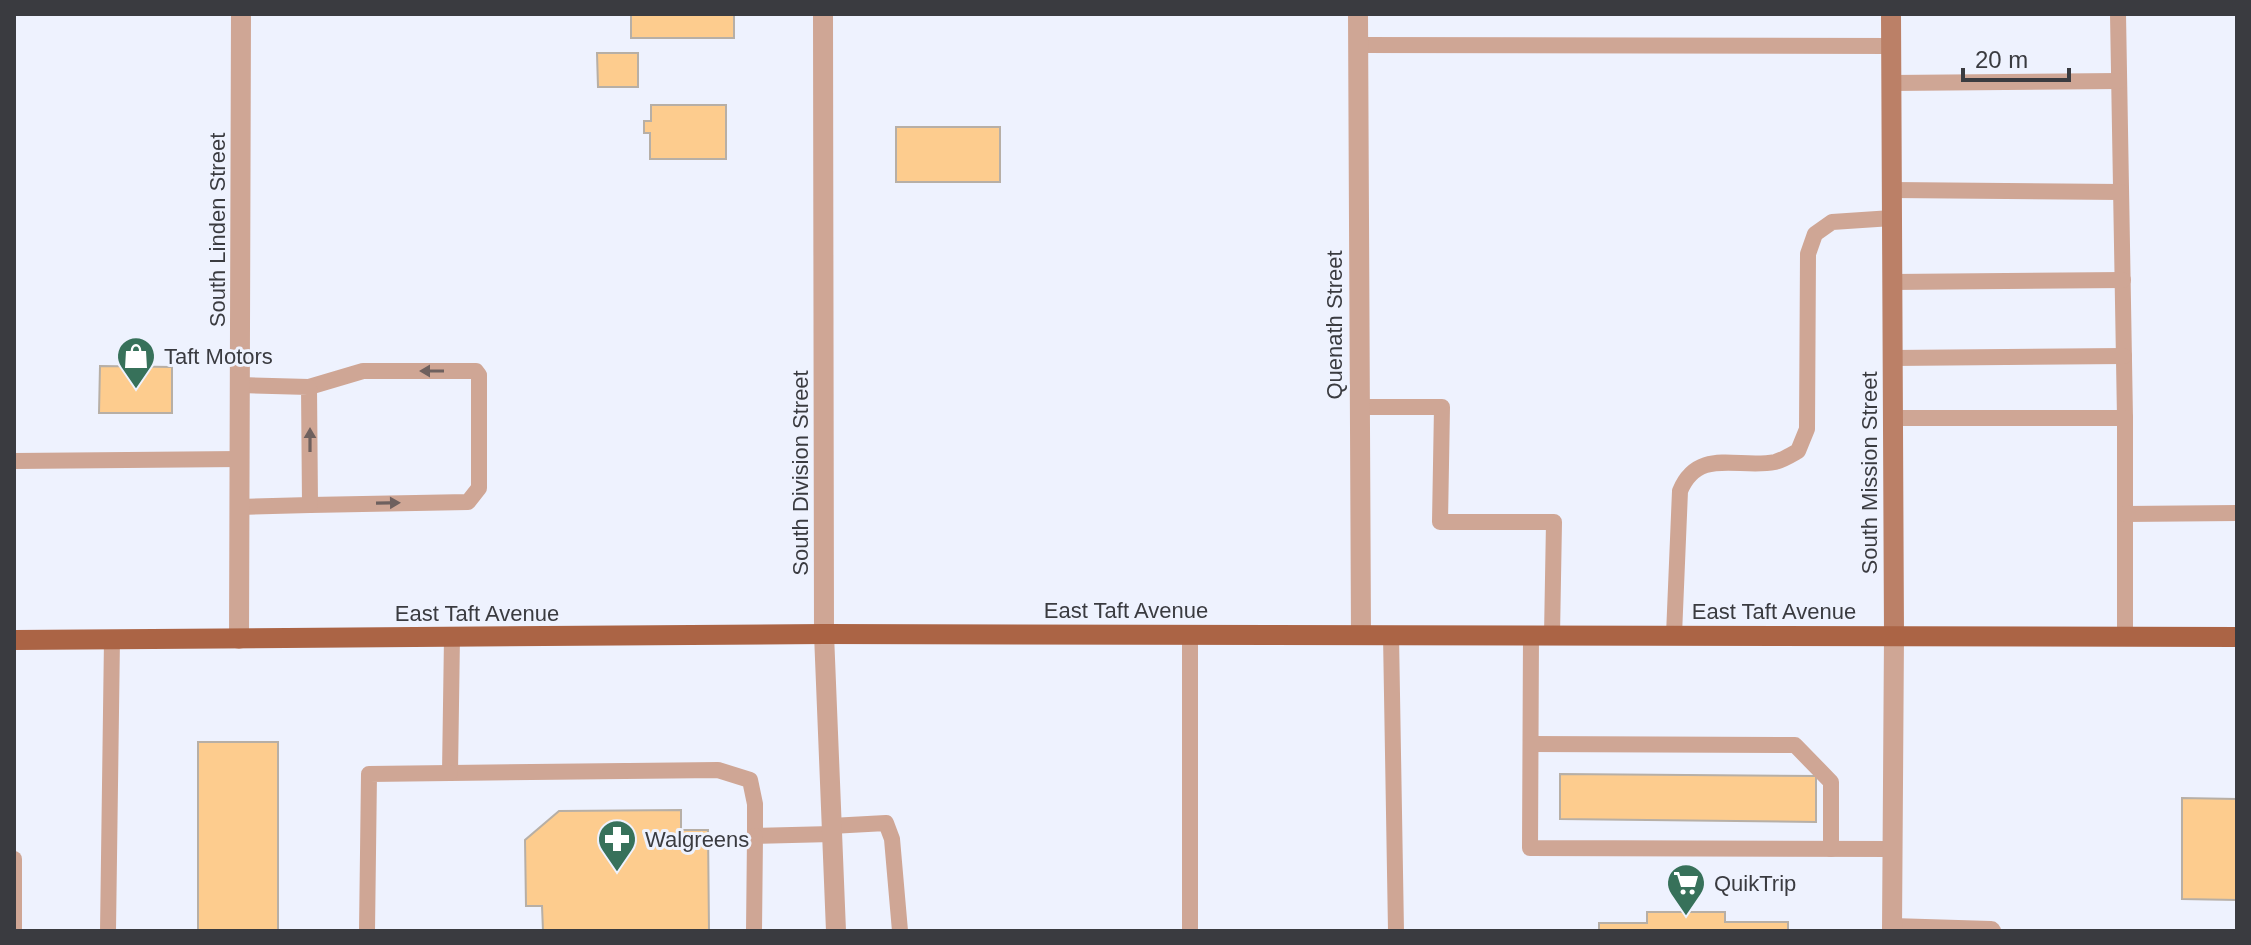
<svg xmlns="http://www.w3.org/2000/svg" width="2251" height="945" viewBox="0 0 2251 945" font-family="Helvetica,sans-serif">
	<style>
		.building { fill: #fdcc8e; stroke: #b7afa6; stroke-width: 2 }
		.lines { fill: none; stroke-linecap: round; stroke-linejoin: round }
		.service { stroke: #cfa695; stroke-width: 16 }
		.minor { stroke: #cfa695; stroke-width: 20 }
		.tertiary { stroke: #cfa695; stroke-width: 20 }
		.secondary { stroke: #bb8067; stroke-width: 20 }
		.primary { stroke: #ab6445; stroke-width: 20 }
		.oneway { fill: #6e605e }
		.labels { text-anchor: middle; stroke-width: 6; stroke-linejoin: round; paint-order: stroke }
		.street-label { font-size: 22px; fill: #3a3b40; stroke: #eef2fe }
		.poi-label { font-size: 22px; fill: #3a3b40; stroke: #eef2fe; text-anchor: start }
	</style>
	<rect width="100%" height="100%" fill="#eef2fe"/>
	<g class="building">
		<rect x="631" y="14" width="103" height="24"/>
		<path d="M 597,53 L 638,53 L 638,87 L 598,87 Z"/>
		<path d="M 651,105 L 726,105 L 726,159 L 650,159 L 650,133 L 644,133 L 644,121 L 651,121 Z"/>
		<rect x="896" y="127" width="104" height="55"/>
		<path d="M 100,366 L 172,367 L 172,413 L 99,413 Z"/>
		<rect x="198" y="742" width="80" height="189"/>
		<path d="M 1560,774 L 1816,776 L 1816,822 L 1560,819 Z"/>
		<path d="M 2182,798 L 2237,799 L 2237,900 L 2182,899 Z"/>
		<path d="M 681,810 L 681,830 L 708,830 L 709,931 L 543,931 L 542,906 L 526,906 L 525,840 L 559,811 Z"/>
		<path d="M 1647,912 L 1725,912 L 1725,922 L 1788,922 L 1788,931 L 1599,931 L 1599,923 L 1647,923 Z"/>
	</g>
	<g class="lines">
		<g class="service">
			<path d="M 2118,14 L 2125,418"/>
			<path d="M 1358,45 L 1891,46"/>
			<path d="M 1891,83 L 2119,81"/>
			<path d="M 1892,190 L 2121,192"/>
			<path d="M 1892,282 L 2123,280"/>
			<path d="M 1893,358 L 2124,356"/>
			<path d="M 309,387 L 363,371 L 476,371 L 479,375 L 479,488 L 468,502 L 310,505"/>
			<path d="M 1358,407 L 1442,407 L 1440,522 L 1554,522 L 1552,635"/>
			<path d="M 1893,418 L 2125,418 L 2125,636"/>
			<path d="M 14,461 L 240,459"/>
			<path d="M 240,507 L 310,505 L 309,387 L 241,385"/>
			<path d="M 2125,514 L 2237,513"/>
			<path d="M 1190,634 L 1190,931"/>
			<path d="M 1391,635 L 1396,931"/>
			<path d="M 1531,635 L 1530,848 L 1893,849"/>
			<path d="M 1674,635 L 1680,491 C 1698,447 1738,469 1775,462 C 1783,460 1791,455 1798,451 L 1807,429 L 1808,254 L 1815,234 L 1832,222 L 1892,218"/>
			<path d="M 452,637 L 450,773 L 718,770 L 750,780 L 755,804 L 755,836 L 832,834"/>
			<path d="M 1531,744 L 1795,745 L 1831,782 L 1831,849"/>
			<path d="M 831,826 L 886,823 L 892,839 L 900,931"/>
			<path d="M 14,859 L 14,931"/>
			<path d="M 108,931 L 112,639"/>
			<path d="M 367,931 L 369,774 L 450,773"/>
			<path d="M 754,931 L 755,836"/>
		</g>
		<g class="minor">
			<path d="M 823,14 L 824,634 L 836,931"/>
			<path d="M 1358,14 L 1361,635"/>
			<path d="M 239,639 L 241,14"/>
			<path d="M 1892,928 L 1991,931"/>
		</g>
		<path class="tertiary" d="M 1892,931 L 1894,635"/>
		<path class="secondary" d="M 1891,14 L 1894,635"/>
		<path class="primary" d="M 14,640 L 824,634 L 2237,637"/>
	</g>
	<defs><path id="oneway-solid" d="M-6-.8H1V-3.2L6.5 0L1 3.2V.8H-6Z" transform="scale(2)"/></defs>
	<g class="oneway">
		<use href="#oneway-solid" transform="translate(432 371) rotate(180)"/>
		<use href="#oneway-solid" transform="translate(310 440) rotate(-90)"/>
		<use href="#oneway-solid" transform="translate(388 503) rotate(-1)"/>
	</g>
	<defs>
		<g id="shop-pin" transform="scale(2)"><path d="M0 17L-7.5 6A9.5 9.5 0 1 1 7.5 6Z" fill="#37715a" stroke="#eef2fe"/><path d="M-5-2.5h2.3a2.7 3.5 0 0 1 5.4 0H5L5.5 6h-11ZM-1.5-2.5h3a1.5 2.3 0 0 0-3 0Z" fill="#fff"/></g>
		<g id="pharmacy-pin" transform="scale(2)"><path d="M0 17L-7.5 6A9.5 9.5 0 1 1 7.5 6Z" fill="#37715a" stroke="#eef2fe"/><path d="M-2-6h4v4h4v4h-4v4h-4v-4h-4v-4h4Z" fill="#fff"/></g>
		<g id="supermarket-pin" transform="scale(2)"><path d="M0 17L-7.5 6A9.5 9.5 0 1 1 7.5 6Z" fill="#37715a" stroke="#eef2fe"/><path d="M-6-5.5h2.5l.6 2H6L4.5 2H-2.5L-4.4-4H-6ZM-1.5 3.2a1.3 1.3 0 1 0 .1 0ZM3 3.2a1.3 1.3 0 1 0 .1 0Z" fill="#fff"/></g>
	</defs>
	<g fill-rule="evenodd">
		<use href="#shop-pin" x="136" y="356"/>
		<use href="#pharmacy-pin" x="617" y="839"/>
		<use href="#supermarket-pin" x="1686" y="883"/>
	</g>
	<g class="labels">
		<g class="street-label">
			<text transform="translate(217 230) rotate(-90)" y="8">South Linden Street</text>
			<text transform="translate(1334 325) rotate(-90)" y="8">Quenath Street</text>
			<text transform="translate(800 473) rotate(-90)" y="8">South Division Street</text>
			<text transform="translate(1869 473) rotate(-90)" y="8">South Mission Street</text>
			<text x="1126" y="618">East Taft Avenue</text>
			<text x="1774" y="619">East Taft Avenue</text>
			<text x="477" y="621">East Taft Avenue</text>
		</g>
		<g class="poi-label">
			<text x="164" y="364">Taft Motors</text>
			<text x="645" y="847">Walgreens</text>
			<text x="1714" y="891">QuikTrip</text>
		</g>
	</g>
	<rect width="2251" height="945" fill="none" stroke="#3a3b40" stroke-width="32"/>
	<path d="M1963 68v12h106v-12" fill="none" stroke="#3a3b40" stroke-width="4"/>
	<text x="1975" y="68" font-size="24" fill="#3a3b40" stroke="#eef2fe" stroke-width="6" paint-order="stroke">20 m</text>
</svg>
